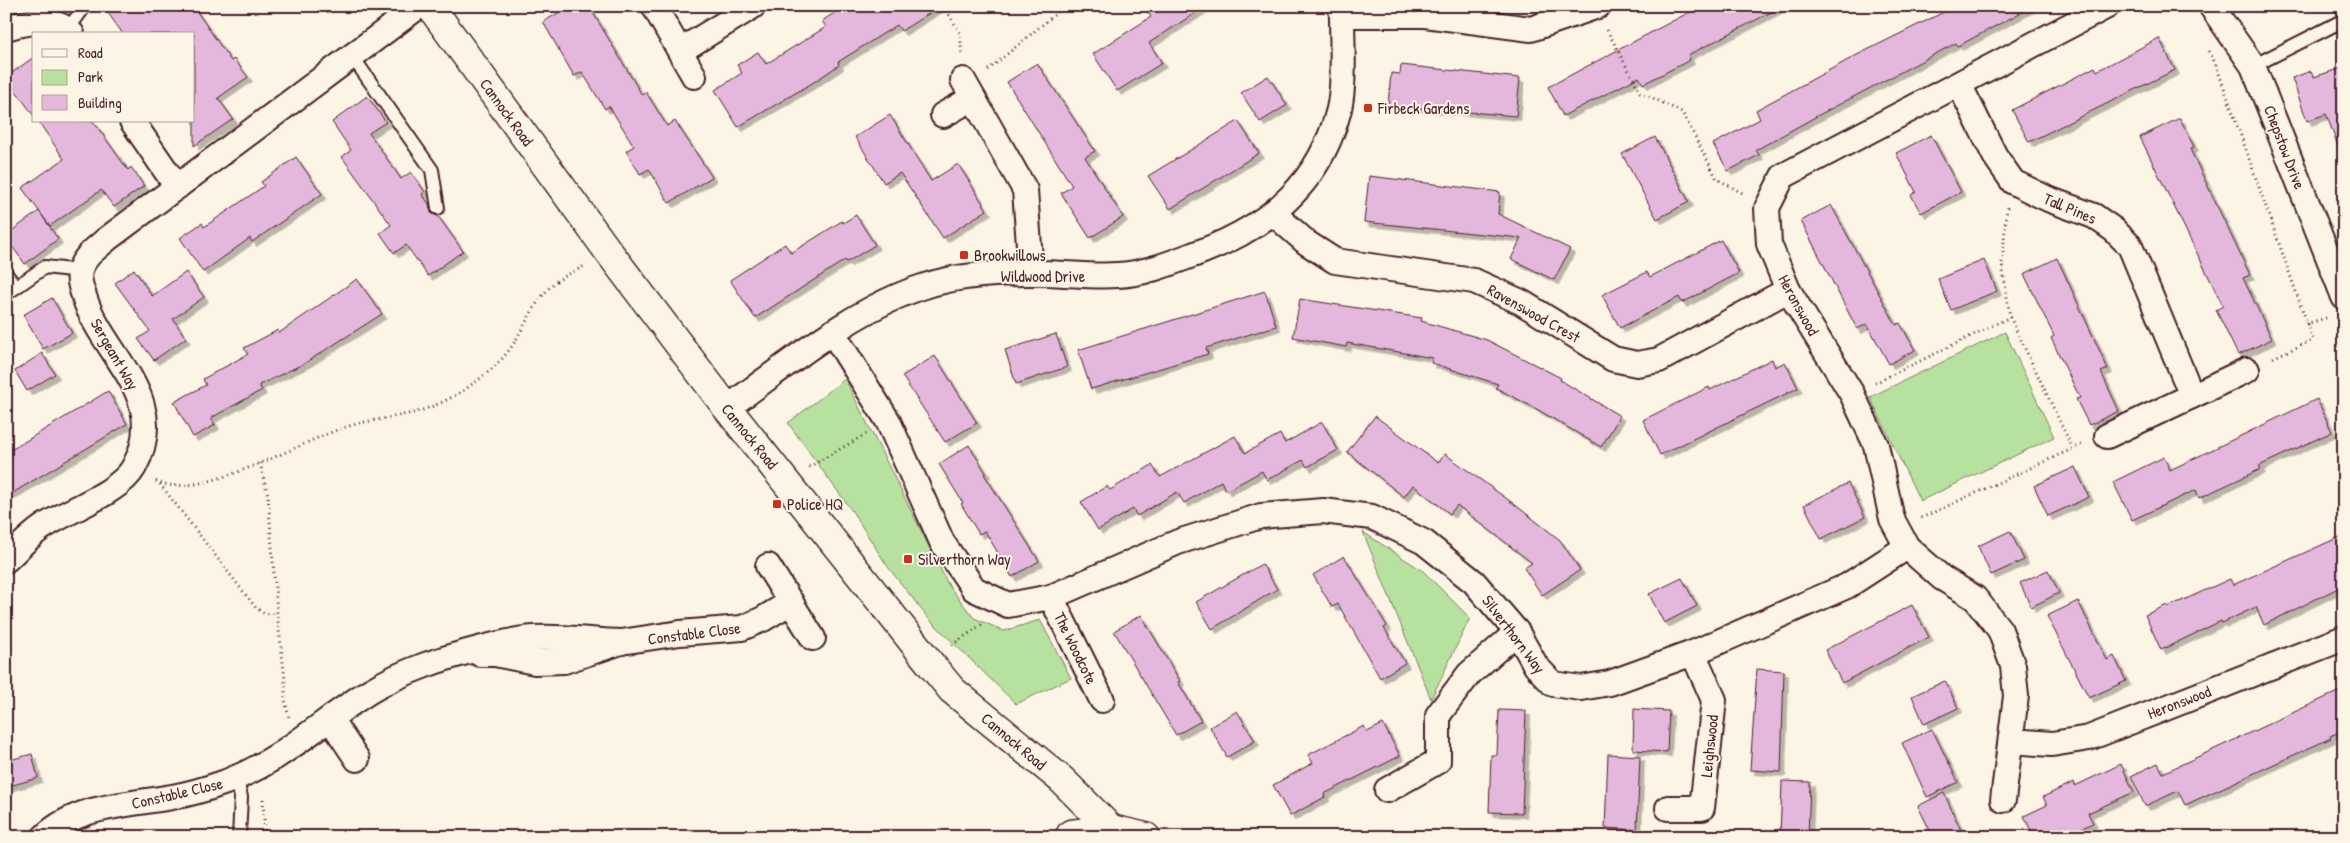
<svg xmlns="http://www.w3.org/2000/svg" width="2350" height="843" viewBox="0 0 2350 843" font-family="'Patrick Hand',sans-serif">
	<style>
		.green { fill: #b6e19e; stroke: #808064 }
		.building { fill: #e4b8dd; stroke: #4a1f2b; filter: url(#shadow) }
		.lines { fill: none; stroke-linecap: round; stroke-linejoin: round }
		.lane-casing { stroke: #4a1f2b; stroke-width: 16 }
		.street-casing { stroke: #4a1f2b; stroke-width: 28 }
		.primary-casing { stroke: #4a1f2b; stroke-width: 31 }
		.highway-casing { stroke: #4a1f2b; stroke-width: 31 }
		.path { stroke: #4a1f2b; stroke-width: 3; stroke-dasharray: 1 4; stroke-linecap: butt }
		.lane { stroke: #fcf5e5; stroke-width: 12 }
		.street { stroke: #fcf5e5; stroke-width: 24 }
		.primary { stroke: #fcf5e5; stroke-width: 28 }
		.highway { stroke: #fcf5e5; stroke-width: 28 }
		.poi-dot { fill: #c8321e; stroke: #fcf5e5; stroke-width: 2 }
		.labels { text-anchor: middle; stroke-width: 4; stroke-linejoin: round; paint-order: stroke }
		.poi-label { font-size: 16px; fill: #4a1f2b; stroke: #fcf5e5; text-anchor: start }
		.street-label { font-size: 16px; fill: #4a1f2b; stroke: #fcf5e5 }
	</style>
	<defs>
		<filter id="shadow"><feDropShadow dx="4.5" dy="4.5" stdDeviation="0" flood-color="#0004"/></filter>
	</defs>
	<rect width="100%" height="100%" fill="#fcf5e5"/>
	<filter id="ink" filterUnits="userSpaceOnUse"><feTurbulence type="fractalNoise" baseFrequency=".02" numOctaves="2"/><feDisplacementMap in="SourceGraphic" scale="10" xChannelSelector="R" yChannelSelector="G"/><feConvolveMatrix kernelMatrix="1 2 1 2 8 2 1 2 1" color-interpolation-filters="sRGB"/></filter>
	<g filter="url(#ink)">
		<g class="green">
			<path d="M 2005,332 L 2054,437 L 1920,501 L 1870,397 Z"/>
			<path d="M 845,379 L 949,586 L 974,618 L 1004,631 L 1040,620 L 1071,678 L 1016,704 L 928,618 L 888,567 L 852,511 L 788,423 Z"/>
			<path d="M 1363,532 L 1423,571 L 1470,618 L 1431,699 Z"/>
		</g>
		<g class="building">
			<path d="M 103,6 L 193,6 L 231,61 L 234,59 L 248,77 L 218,98 L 233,119 L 194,146 L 194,34 L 123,34 Z"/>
			<path d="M 570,6 L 589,6 L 642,95 L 646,92 L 667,126 L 675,121 L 712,177 L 669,203 L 649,169 L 640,174 L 626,151 L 634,146 L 609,106 L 605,109 L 582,72 L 574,76 L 543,22 Z"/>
			<path d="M 845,6 L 941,6 L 901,31 L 897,25 L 838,62 L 839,65 L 814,82 L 738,127 L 715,90 L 742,73 L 737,65 L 758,52 L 766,64 L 826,27 L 822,21 Z"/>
			<path d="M 1144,6 L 1206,6 L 1149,43 L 1162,63 L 1117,91 L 1093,54 L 1151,17 Z"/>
			<path d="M 1701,6 L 1783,6 L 1688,55 L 1690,60 L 1643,84 L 1639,77 L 1563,116 L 1548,87 Z"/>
			<path d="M 1956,6 L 2033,6 L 1958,46 L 1956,43 L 1817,116 L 1756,150 L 1759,155 L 1728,171 L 1713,144 L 1760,119 L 1756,110 L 1859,54 Z"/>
			<path d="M 2159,38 L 2175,70 L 2029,142 L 2012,110 L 2095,67 L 2097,71 Z"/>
			<path d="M 34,57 L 34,116 L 6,77 Z"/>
			<path d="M 1037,63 L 1095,151 L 1085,157 L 1123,217 L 1090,238 L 1061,193 L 1072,186 L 1007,82 Z"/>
			<path d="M 1401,65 L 1520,78 L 1516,116 L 1388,105 L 1391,73 L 1400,74 Z"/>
			<path d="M 2344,67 L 2344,153 L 2341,154 L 2326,114 L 2307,121 L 2292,78 L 2311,71 L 2314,77 Z"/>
			<path d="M 1268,76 L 1287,105 L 1260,122 L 1241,93 Z"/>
			<path d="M 367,96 L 386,122 L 369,133 L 401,179 L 411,172 L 425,192 L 422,194 L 429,204 L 431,213 L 438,216 L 463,251 L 428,276 L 406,245 L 394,253 L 380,233 L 391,225 L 342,157 L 351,150 L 332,122 Z"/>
			<path d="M 890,115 L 931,181 L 958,164 L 987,210 L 943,238 L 900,173 L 884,183 L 855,137 Z"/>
			<path d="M 2180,118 L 2194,147 L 2190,149 L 2250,275 L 2243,278 L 2272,339 L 2238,355 L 2216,310 L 2223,306 L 2140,137 Z"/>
			<path d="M 38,121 L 93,121 L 128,170 L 131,167 L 144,186 L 114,207 L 101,190 L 50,226 L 22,188 L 64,159 Z"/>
			<path d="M 1238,121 L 1259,153 L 1170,209 L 1148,176 Z"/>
			<path d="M 1931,135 L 1961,192 L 1921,213 L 1911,195 L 1916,192 L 1896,153 Z"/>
			<path d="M 1655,137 L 1689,202 L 1657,219 L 1622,154 Z"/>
			<path d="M 296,157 L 322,194 L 252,242 L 250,238 L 203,272 L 180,238 L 202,223 L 204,227 L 264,186 L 261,182 Z"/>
			<path d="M 1369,176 L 1500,192 L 1498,214 L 1570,249 L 1554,280 L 1511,259 L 1521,238 L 1364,222 Z"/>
			<path d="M 1831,205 L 1896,325 L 1900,323 L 1915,350 L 1889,364 L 1867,324 L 1857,329 L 1801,221 Z"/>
			<path d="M 39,211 L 58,239 L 25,264 L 6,238 L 6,235 Z"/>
			<path d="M 856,215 L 875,245 L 847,262 L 845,260 L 755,318 L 730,280 L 785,244 L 791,253 L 842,221 L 843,223 Z"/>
			<path d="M 1721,240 L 1739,273 L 1682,303 L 1679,297 L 1620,328 L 1602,295 L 1647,272 L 1650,277 Z"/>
			<path d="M 2057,258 L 2108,369 L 2101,372 L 2119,411 L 2089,425 L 2076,399 L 2080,398 L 2051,338 L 2054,336 L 2024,274 Z"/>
			<path d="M 1984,260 L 1997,291 L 1951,310 L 1938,279 Z"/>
			<path d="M 134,269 L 152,296 L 186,272 L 204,297 L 173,319 L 186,338 L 154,360 L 138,339 L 150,331 L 115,283 Z"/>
			<path d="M 357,279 L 382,314 L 305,363 L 259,385 L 262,390 L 211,418 L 215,425 L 193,437 L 174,402 L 206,385 L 203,379 L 248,354 L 244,348 L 278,330 L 279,333 Z"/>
			<path d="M 1265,291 L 1276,326 L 1206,348 L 1208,354 L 1091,389 L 1078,350 Z"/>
			<path d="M 52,298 L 72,333 L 43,349 L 23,315 Z"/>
			<path d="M 1300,299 L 1422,318 L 1421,321 L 1487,340 L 1561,378 L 1560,380 L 1620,416 L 1601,447 L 1535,408 L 1496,388 L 1498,384 L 1431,363 L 1433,358 L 1347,343 L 1346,347 L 1293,337 Z"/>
			<path d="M 1056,334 L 1067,367 L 1016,384 L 1005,350 Z"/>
			<path d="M 42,353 L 55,374 L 27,391 L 15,371 Z"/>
			<path d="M 935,356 L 977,423 L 945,442 L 902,376 Z"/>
			<path d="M 1772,359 L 1775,367 L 1785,362 L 1798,388 L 1660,455 L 1643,420 L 1709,387 L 1710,390 Z"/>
			<path d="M 108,391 L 127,424 L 6,497 L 6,453 Z"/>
			<path d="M 2317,399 L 2332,432 L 2259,466 L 2261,469 L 2199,498 L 2196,490 L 2132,520 L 2113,482 L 2164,457 L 2170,470 Z"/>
			<path d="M 1375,416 L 1438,463 L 1445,454 L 1514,504 L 1560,540 L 1580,570 L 1542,595 L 1524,568 L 1532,563 L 1457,505 L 1450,514 L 1413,485 L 1404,497 L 1347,452 Z"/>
			<path d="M 1322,422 L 1338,450 L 1307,467 L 1303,460 L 1267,480 L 1262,471 L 1226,491 L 1221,481 L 1184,503 L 1177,492 L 1137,516 L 1133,509 L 1098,530 L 1081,502 L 1107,486 L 1110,490 L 1152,465 L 1160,477 L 1235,436 L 1245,453 L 1280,434 L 1285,443 Z"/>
			<path d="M 969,445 L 986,473 L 984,474 L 1039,561 L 1012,577 L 985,531 L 979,534 L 961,504 L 963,503 L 939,464 Z"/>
			<path d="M 2075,467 L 2089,497 L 2048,516 L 2034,486 Z"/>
			<path d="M 1848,483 L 1865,517 L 1821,539 L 1804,505 Z"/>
			<path d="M 2010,531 L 2024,560 L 1991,575 L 1978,546 Z"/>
			<path d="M 2344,535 L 2344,585 L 2264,625 L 2256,607 L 2222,623 L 2221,621 L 2161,650 L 2145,615 L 2167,605 L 2168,607 L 2230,579 L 2233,585 Z"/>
			<path d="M 1344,556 L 1387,626 L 1384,628 L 1405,663 L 1380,678 L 1338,604 L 1332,607 L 1313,575 Z"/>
			<path d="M 1262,564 L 1277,589 L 1212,629 L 1196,602 Z"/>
			<path d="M 2048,570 L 2059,593 L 2031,607 L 2020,583 Z"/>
			<path d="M 1682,578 L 1697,606 L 1664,623 L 1649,594 Z"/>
			<path d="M 2078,601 L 2107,660 L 2114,656 L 2126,681 L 2089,698 L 2047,616 Z"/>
			<path d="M 1912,605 L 1929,637 L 1842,683 L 1825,650 Z"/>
			<path d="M 1141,615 L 1180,681 L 1178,682 L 1201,721 L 1176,735 L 1114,631 Z"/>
			<path d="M 1757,669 L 1784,671 L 1781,772 L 1750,770 Z"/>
			<path d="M 1945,681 L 1958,708 L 1924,724 L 1912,696 Z"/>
			<path d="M 2344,689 L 2344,730 L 2330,736 L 2331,738 L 2185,805 L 2178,791 L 2145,806 L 2131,776 L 2158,763 L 2163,773 Z"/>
			<path d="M 1634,709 L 1669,711 L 1667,752 L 1633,750 Z"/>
			<path d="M 1499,710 L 1526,711 L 1522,813 L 1489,812 L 1491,755 L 1497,755 Z"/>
			<path d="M 1237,711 L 1255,741 L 1227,757 L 1210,727 Z"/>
			<path d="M 1383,724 L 1400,756 L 1324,794 L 1325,797 L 1290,816 L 1273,785 L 1313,763 L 1308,755 L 1364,726 L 1367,732 Z"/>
			<path d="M 1932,729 L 1958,782 L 1927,797 L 1902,743 Z"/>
			<path d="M 32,754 L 38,778 L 6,787 L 6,761 Z"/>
			<path d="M 1608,754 L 1640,756 L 1637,830 L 1605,828 Z"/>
			<path d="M 2121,764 L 2134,792 L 2088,813 L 2093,823 L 2063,837 L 2034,837 L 2024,816 L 2047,805 L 2043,797 L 2074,782 L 2075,786 Z"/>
			<path d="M 1782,781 L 1810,782 L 1808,837 L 1780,837 Z"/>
			<path d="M 1944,793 L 1964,837 L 1933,837 L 1918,806 Z"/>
		</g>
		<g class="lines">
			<g class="lane-casing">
				<g id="lane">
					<path d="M 68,29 L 85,6"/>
					<path d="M 352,56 L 432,170 L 438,208"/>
					<path d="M 2253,66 L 2344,20"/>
					<path d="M 6,274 L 16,287"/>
					<path d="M 6,294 L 45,267 L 79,271"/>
					<path d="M 236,777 L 241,797 L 239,837"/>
				</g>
			</g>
			<g class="street-casing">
				<g id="street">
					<path d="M 654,6 L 694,76"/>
					<path d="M 2211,6 L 2253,66 L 2344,297"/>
					<path d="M 1342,15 L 1425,15 L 1531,29 L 1598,6"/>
					<path d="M 6,28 C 26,22 56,16 72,34"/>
					<path d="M 680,51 L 753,6"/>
					<path d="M 963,80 L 1025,190 L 1031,273"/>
					<path d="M 1959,84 L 1995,156 L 2013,182 L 2048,199 L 2094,216 L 2114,230 L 2130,246 L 2192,396"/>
					<path d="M 943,115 L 973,98"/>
					<path d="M 132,121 L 177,187"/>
					<path d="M 1274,214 L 1307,243 L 1335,261 L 1474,281 L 1521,302 L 1613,359 L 1637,364 L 1659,360 L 1788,290"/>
					<path d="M 833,333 L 888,421 L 942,542 L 974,589 L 1008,605 L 1051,597 L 1178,542 L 1261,516 L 1323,511 L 1372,517 L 1424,542 L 1474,582 L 1517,632 L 1536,666 L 1553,684 L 1581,688 L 1610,683 L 1693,653 L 1847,586 L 1907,547"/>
					<path d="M 727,408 C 787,365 854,308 925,286 C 958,275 996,273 1031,273 C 1059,272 1088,277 1117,275 C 1146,274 1176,261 1203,251 C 1271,225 1321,182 1339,109 C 1345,83 1342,43 1342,15 L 1340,6"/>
					<path d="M 2107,436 L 2247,370"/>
					<path d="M 6,560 C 18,549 29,536 43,527 C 67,510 120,493 134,467 C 172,397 102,356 84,296 C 81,288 78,278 80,270 C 84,256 97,248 107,239 L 419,6"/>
					<path d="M 768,566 L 813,638"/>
					<path d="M 1051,597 L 1102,700"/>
					<path d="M 480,654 L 495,654 L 535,662 L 564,661 L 621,642 L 680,633 L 742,628 L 763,619 L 791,602"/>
					<path d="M 331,720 L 357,759"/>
					<path d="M 2011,741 L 2052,744 L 2089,738 L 2344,638"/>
					<path d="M 1387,790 L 1438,761 L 1438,715 L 1469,674 L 1517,632"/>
					<path d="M 2003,800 L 2016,696 L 2013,666 L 2000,630 L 1975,598 L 1942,578 L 1907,547 L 1892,519 L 1876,445 L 1852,394 L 1788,290 L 1769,244 L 1767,208 L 1783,176 L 2107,6"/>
					<path d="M 1668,808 L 1702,808 L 1714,700 L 1693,653"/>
					<path d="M 44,837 C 77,805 128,805 172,797 C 190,794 209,788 226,782 C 283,760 320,722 370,691 C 405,670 443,658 482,648 C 499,644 516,639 534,638 C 563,636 592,641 621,642"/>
				</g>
			</g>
			<g class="primary-casing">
				<path id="primary" d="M 430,6 L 608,251 L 727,408 L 929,662 L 952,690 L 1062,780 L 1111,829"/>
			</g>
			<g class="highway-casing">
				<path id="highway" d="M 1069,837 L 1071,834 L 1111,829 L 1146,837"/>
			</g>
			<g class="path">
				<path d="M 944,6 L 960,33 L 962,56"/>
				<path d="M 1607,30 L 1640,92 L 1682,112 L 1717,179 L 1744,194"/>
				<path d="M 2209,51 L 2216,65 L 2313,340 L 2270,359"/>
				<path d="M 988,70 L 1065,6"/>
				<path d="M 2010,317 L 2072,447"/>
				<path d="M 2306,324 L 2329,317"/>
				<path d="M 1875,383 L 2010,317 L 2002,264 L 2007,207"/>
				<path d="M 260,463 L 268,495 L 277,613 L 285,679 L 285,700 L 289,718"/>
				<path d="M 809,467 L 866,434"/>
				<path d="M 156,481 C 197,503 303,440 346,427 C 368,420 391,418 413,413 C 431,408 456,397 471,385 C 486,375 502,361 512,346 C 525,326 534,303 551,286 C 560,277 574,272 584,266"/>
				<path d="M 160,484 L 256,608 L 265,614 L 277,613"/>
				<path d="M 1921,518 L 2083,444"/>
				<path d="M 952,645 L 984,623"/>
				<path d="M 263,799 L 265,837"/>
			</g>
			<use href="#lane" class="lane"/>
			<use href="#street" class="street"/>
			<use href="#primary" class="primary"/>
			<use href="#highway" class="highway"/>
		</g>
	</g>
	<g class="poi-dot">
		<rect x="1363" y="103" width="10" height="10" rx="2.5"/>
		<rect x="959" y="250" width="10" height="10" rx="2.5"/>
		<rect x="772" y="499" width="10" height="10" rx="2.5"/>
		<rect x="903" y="554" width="10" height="10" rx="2.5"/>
	</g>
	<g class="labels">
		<g class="poi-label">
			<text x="1378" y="114">Firbeck Gardens</text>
			<text x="974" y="261">Brookwillows</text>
			<text x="787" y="510">Police HQ</text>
			<text x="918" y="565">Silverthorn Way</text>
		</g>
		<g class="street-label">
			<text transform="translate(507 112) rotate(54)" y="6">Cannock Road</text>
			<text transform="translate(2285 147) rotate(69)" y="6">Chepstow Drive</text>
			<text transform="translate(2070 208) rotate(23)" y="6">Tall Pines</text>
			<text x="1043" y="282">Wildwood Drive</text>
			<text transform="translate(1799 305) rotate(61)" y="6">Heronswood</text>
			<text transform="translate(1534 313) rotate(29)" y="6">Ravenswood Crest</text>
			<text transform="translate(115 354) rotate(60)" y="6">Sergeant Way</text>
			<text transform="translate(750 436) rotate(51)" y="6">Cannock Road</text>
			<text transform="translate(694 633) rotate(-7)" y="6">Constable Close</text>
			<text transform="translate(1514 634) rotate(53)" y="6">Silverthorn Way</text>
			<text transform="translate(1076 648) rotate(64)" y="6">The Woodcote</text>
			<text transform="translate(2179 702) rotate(-21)" y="6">Heronswood</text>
			<text transform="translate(1014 741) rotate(40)" y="6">Cannock Road</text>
			<text transform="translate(1709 746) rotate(-84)" y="6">Leighswood</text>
			<text transform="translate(177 793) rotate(-13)" y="6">Constable Close</text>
		</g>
	</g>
	<rect width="2350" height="843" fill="none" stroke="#fcf5e5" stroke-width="25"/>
	<rect x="12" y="12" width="2325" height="818" fill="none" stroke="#4a1f2b" stroke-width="2" filter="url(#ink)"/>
	<rect x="32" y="32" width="162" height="90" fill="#fcf5e5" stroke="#b59f9b"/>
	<rect x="42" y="49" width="25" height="8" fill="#fcf5e5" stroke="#b59f9b"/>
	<text x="78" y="58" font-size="15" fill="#4a1f2b">Road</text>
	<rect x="42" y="70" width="25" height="15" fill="#b6e19e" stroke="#b59f9b"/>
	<text x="78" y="82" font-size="15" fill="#4a1f2b">Park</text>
	<rect x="42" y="95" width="25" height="15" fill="#e4b8dd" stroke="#b59f9b"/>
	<text x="78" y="108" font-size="15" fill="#4a1f2b">Building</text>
</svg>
